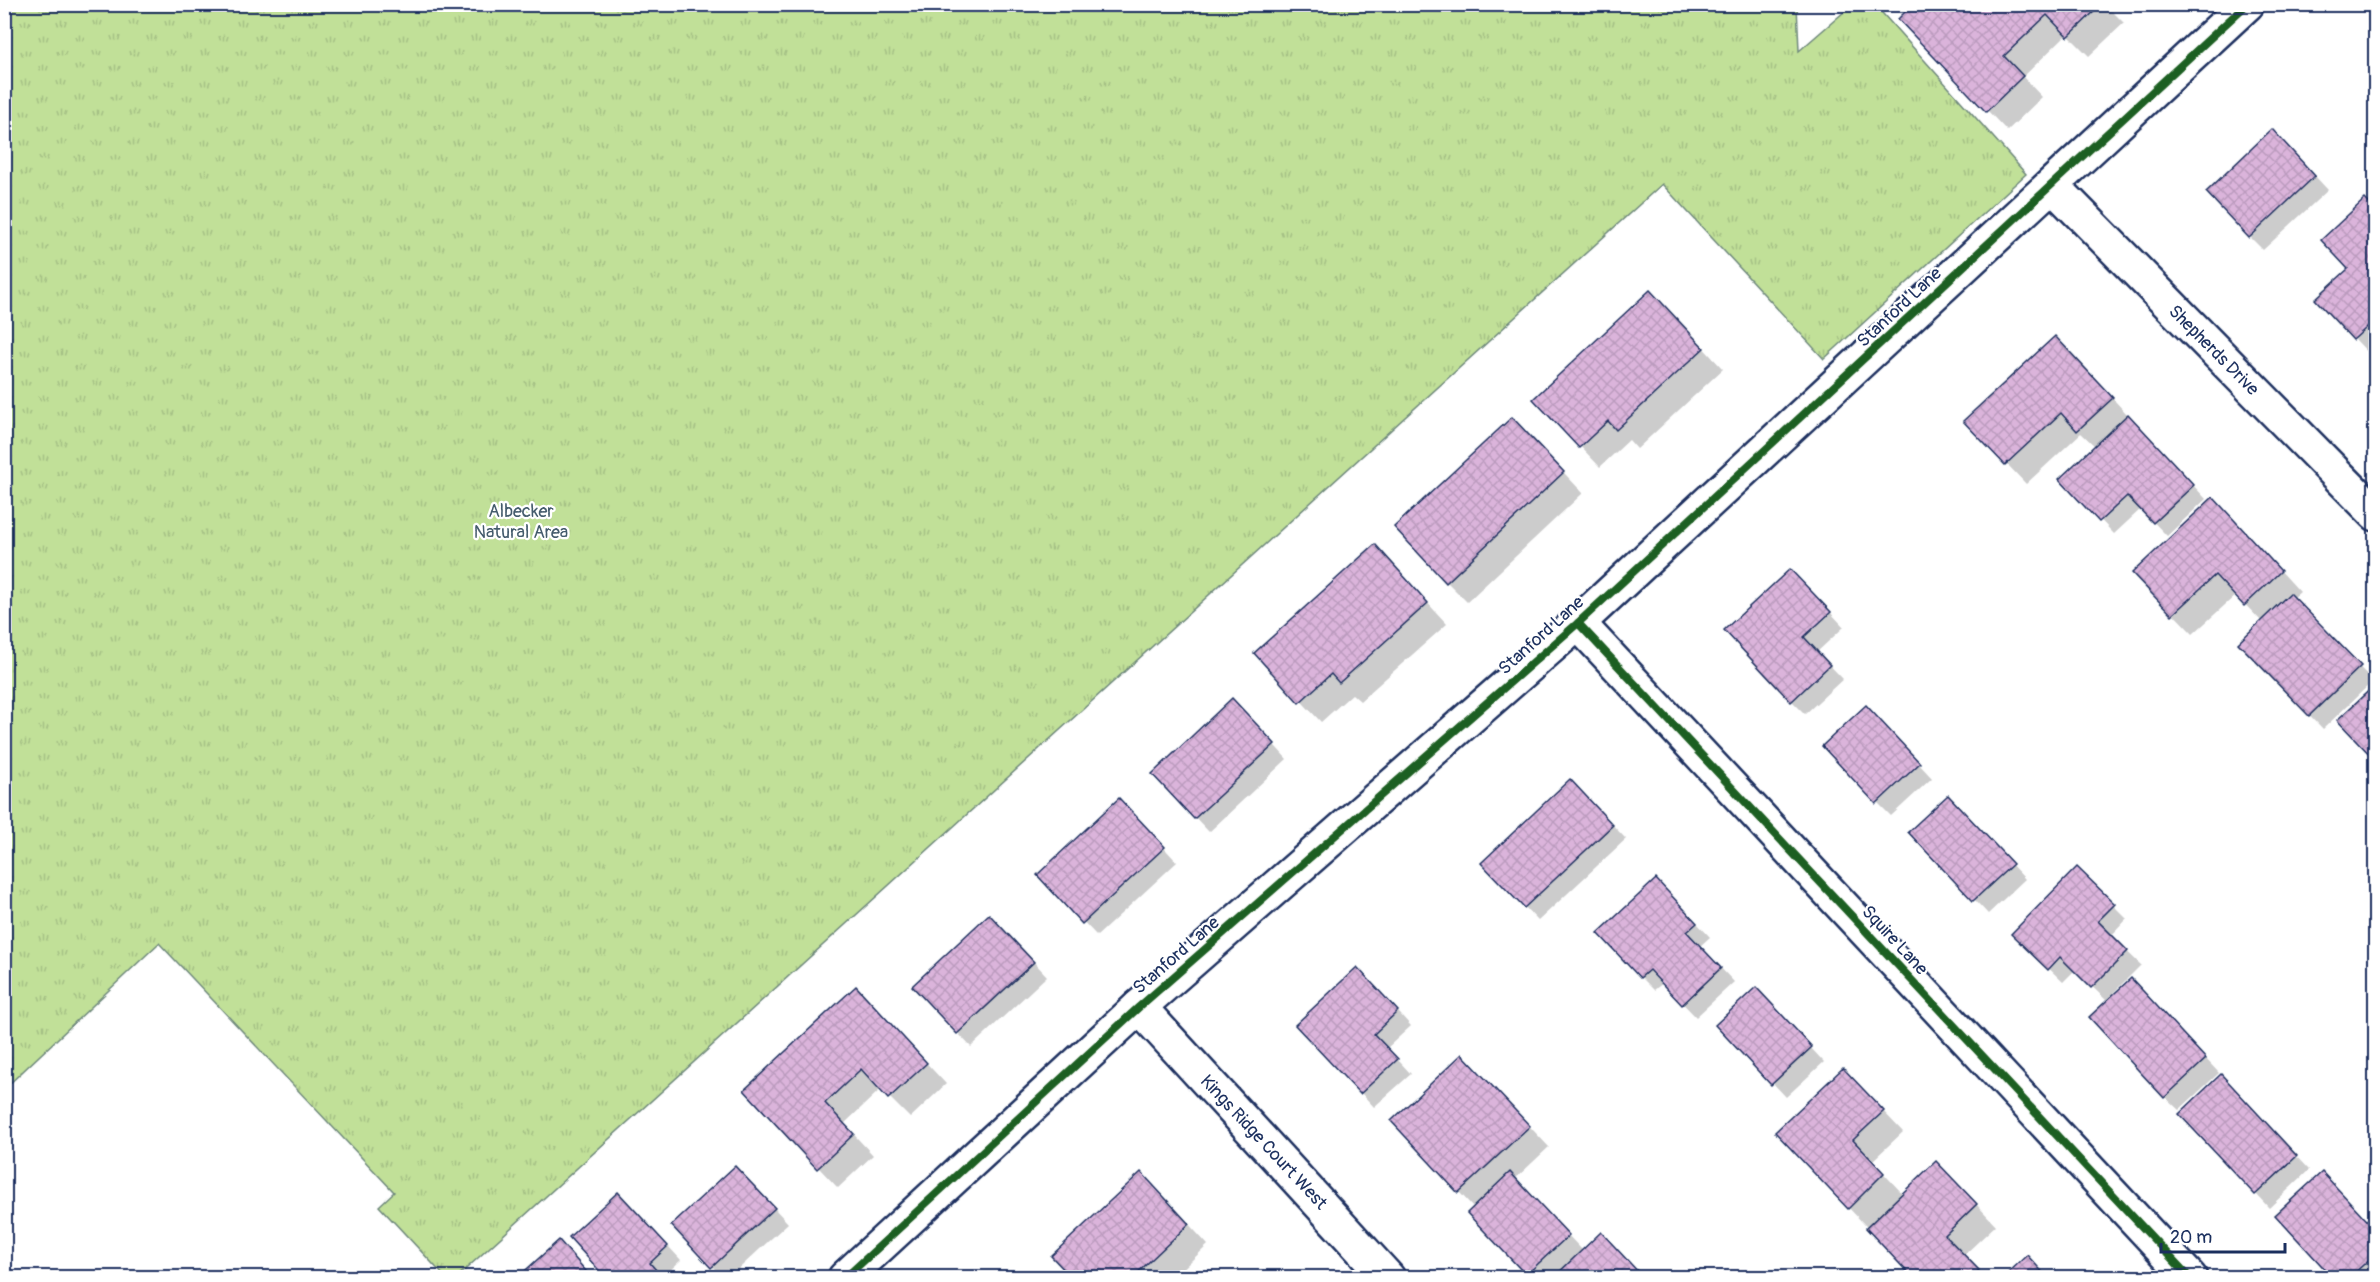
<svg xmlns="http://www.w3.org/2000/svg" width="2380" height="1282" viewBox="0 0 2380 1282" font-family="Pangolin,sans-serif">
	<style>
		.grass { fill: url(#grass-tufts); stroke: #6e887b; stroke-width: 1.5 }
		.shadow { fill: #0003 }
		.building { fill: url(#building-cross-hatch); stroke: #1b2f5e; stroke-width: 1.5 }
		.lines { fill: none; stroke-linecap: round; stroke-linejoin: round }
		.minor-casing { stroke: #1b2f5e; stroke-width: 38 }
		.minor { stroke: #fff; stroke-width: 33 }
		.cycleway-casing { stroke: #fff; stroke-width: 11 }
		.cycleway { stroke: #1b5e20; stroke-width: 8 }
		.labels { text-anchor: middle; stroke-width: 4.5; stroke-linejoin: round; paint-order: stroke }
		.street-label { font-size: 18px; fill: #1b2f5e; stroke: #fff }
		.park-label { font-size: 18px; fill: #445b6c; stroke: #fff }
	</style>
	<defs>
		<pattern id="grass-tufts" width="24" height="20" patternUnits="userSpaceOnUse" patternTransform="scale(1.5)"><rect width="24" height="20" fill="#c1e098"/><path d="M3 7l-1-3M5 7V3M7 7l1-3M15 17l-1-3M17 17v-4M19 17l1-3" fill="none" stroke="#a5c085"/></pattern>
		<pattern id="building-cross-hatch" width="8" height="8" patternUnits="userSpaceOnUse" patternTransform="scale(1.5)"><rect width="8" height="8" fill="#dbb4db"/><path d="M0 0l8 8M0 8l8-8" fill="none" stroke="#bb9bbe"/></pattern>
	</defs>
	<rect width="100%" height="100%" fill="#fff"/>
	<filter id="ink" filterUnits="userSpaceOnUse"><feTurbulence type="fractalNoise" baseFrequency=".0167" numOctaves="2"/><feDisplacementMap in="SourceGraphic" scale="12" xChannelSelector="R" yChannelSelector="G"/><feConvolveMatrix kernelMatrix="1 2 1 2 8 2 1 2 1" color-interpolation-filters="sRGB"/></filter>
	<g filter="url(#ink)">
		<path class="grass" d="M 1797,5 L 1799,51 L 1852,5 L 1875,5 L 2026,174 L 1824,359 L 1662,184 L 457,1277 L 445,1277 L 379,1206 L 394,1192 L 159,943 L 5,1088 L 5,5 Z"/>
		<g class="shadow">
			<path d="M 1916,4 L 2105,4 L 2124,23 L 2089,56 L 2067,34 L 2023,77 L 2042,97 L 2007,131 L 1900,19 Z"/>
			<path d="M 2286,145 L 2328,190 L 2263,250 L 2250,237 Z"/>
			<path d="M 2376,211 L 2376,358 L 2374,359 L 2317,299 L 2350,269 Z"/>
			<path d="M 1670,312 L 1723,369 L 1637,449 L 1629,440 L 1600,467 L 1535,399 Z"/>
			<path d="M 2075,358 L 2206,499 L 2167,536 L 2141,509 L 2114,534 L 2061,479 L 2096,447 L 2081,433 L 2026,484 L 1966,421 Z"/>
			<path d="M 1532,439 L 1583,493 L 1467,602 L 1447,582 Z"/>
			<path d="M 2233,519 L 2300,592 L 2293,598 L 2373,681 L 2323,729 L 2240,643 L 2262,622 L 2236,595 L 2193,634 L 2134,573 Z"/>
			<path d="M 1375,546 L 1447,624 L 1360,701 L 1352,694 L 1321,722 L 1256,653 Z"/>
			<path d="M 1804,584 L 1844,627 L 1817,652 L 1843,679 L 1805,714 L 1792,701 Z"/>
			<path d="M 1246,714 L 1287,759 L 1209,832 L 1154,774 Z"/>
			<path d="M 1879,721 L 1932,778 L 1891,816 L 1877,802 Z"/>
			<path d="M 1584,795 L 1626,839 L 1538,921 L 1483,863 Z"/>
			<path d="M 1961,811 L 2025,879 L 1988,914 L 1911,832 Z"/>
			<path d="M 1133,814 L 1177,862 L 1097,936 L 1039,875 Z"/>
			<path d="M 2077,869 L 2127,919 L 2111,936 L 2141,965 L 2110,996 L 2112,998 L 2145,994 L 2219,1073 L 2179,1110 L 2165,1097 L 2108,1002 L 2075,970 L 2063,982 L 2013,934 Z"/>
			<path d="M 1670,894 L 1710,937 L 1700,946 L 1734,982 L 1696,1017 L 1663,983 L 1654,990 L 1641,977 Z"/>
			<path d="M 1003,929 L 1047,976 L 971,1047 L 914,986 Z"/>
			<path d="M 1371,982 L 1411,1026 L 1387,1048 L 1411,1074 L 1374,1107 L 1361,1093 Z"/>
			<path d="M 1769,1003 L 1824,1062 L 1786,1097 L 1718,1025 Z"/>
			<path d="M 876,1009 L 946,1084 L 910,1118 L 881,1089 L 844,1124 L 873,1155 L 838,1188 L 746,1091 Z"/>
			<path d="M 1482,1076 L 1549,1147 L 1515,1179 L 1583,1251 L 1615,1248 L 1642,1278 L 1530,1278 L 1469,1213 L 1474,1208 L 1393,1121 Z"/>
			<path d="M 1863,1090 L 1903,1132 L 1872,1161 L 1903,1194 L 1956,1183 L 1996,1225 L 1963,1256 L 1985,1278 L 1915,1278 L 1777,1132 Z"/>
			<path d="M 2234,1090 L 2309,1170 L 2269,1208 L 2256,1194 Z"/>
			<path d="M 749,1181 L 788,1223 L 729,1278 L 723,1278 L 674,1225 Z"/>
			<path d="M 1161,1194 L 1208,1245 L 1173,1278 L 1074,1278 Z"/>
			<path d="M 632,1207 L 681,1260 L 662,1278 L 608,1278 Z"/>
			<path d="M 2376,1231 L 2376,1278 L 2335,1278 Z"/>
		</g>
		<g class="building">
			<path d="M 1913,4 L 2102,4 L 2068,37 L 2047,15 L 2004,56 L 2023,76 L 1986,112 L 1898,19 Z"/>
			<path d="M 2272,129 L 2315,176 L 2249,238 L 2206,192 Z"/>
			<path d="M 2365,199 L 2376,210 L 2376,319 L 2353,340 L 2315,299 L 2348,269 L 2321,240 Z"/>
			<path d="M 1650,290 L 1704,348 L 1616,430 L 1608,421 L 1579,448 L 1533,399 Z"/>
			<path d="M 2055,336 L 2113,398 L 2077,431 L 2061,413 L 2005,465 L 1963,421 Z"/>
			<path d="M 2128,414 L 2194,485 L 2153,523 L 2127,496 L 2099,522 L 2059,479 Z"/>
			<path d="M 1512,417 L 1564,472 L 1446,583 L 1394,527 Z"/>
			<path d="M 2213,497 L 2281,571 L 2244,606 L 2215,575 L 2172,615 L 2132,573 Z"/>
			<path d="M 1375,544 L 1428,603 L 1339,683 L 1331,674 L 1299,703 L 1254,653 Z"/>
			<path d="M 1790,569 L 1831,612 L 1804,637 L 1830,665 L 1791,702 L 1724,630 Z"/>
			<path d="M 2290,593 L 2361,666 L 2309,716 L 2238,643 Z"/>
			<path d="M 2376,684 L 2376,761 L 2337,720 Z"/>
			<path d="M 1232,698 L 1275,744 L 1194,819 L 1152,774 Z"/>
			<path d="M 1866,705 L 1920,763 L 1876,804 L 1822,746 Z"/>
			<path d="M 1570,779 L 1613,825 L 1524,908 L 1481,863 Z"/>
			<path d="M 1948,795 L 2013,864 L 1973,901 L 1908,832 Z"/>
			<path d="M 1119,798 L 1165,847 L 1082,924 L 1037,875 Z"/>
			<path d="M 2077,867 L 2115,904 L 2098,921 L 2128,951 L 2091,988 L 2060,957 L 2048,970 L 2011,934 Z"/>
			<path d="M 1656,879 L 1697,923 L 1687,932 L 1721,968 L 1682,1005 L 1649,970 L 1640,978 L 1598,933 Z"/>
			<path d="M 989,914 L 1034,962 L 957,1034 L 912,986 Z"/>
			<path d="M 1357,967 L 1398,1011 L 1374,1034 L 1398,1059 L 1360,1094 L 1295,1025 Z"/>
			<path d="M 2131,978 L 2206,1059 L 2164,1098 L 2089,1017 Z"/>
			<path d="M 856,986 L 927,1063 L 888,1099 L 861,1069 L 825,1103 L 854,1134 L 817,1169 L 744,1090 Z"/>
			<path d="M 1756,987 L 1812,1047 L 1771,1085 L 1715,1025 Z"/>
			<path d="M 1462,1054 L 1530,1126 L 1458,1193 L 1391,1121 Z"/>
			<path d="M 1843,1068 L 1884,1111 L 1853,1140 L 1884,1173 L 1848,1209 L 1775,1132 Z"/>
			<path d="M 2221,1074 L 2297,1156 L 2255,1195 L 2179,1114 Z"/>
			<path d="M 1936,1161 L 1977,1204 L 1945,1235 L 1979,1270 L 1971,1278 L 1913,1278 L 1866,1228 Z"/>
			<path d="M 735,1166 L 775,1208 L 711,1268 L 671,1225 Z"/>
			<path d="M 1141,1172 L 1189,1224 L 1132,1278 L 1072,1278 L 1051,1256 Z"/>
			<path d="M 1510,1172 L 1569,1235 L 1526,1275 L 1467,1213 Z"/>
			<path d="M 2322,1172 L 2376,1230 L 2376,1253 L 2349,1278 L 2333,1278 L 2275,1215 Z"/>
			<path d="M 618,1192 L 668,1246 L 650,1263 L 663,1278 L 606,1278 L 569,1237 Z"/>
			<path d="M 1601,1232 L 1643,1277 L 1553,1278 Z"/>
			<path d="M 559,1240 L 592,1278 L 517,1278 Z"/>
			<path d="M 2027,1255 L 2048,1278 L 2003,1278 Z"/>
		</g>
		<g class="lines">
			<g class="minor-casing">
				<g id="minor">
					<path d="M 2053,186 L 2376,514"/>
					<path d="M 1578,623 L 2190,1278"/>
					<path d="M 1139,1007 L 1388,1278"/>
					<path d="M 845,1278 L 1139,1007 L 1578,623 L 2247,4"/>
				</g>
			</g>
			<use href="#minor" class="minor"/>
			<g class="cycleway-casing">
				<g id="cycleway">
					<path d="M 1578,623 L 2190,1278"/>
					<path d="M 845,1278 L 1139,1007 L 1578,623 L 2247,4"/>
				</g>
			</g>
			<use href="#cycleway" class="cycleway"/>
		</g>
	</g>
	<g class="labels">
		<g class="street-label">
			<text transform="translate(1899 307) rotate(-43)" y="6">Stanford Lane</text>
			<text transform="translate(2214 350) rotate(45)" y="6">Shepherds Drive</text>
			<text transform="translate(1541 635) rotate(-42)" y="6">Stanford Lane</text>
			<text transform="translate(1895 940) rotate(47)" y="6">Squire Lane</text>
			<text transform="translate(1176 955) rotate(-41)" y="6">Stanford Lane</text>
			<text transform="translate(1264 1142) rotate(47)" y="6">Kings Ridge Court West</text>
		</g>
		<g class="park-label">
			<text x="521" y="517">Albecker<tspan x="521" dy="21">Natural Area</tspan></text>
		</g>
	</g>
	<rect width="2380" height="1282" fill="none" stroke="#fff" stroke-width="24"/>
	<rect x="12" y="12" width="2356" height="1258" fill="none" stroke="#1b2f5e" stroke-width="2" filter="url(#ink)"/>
	<path d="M2161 1243v9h124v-9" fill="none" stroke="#1b2f5e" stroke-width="3"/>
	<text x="2170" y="1243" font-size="18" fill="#1b2f5e" stroke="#ffffff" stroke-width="4.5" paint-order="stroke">20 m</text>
</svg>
